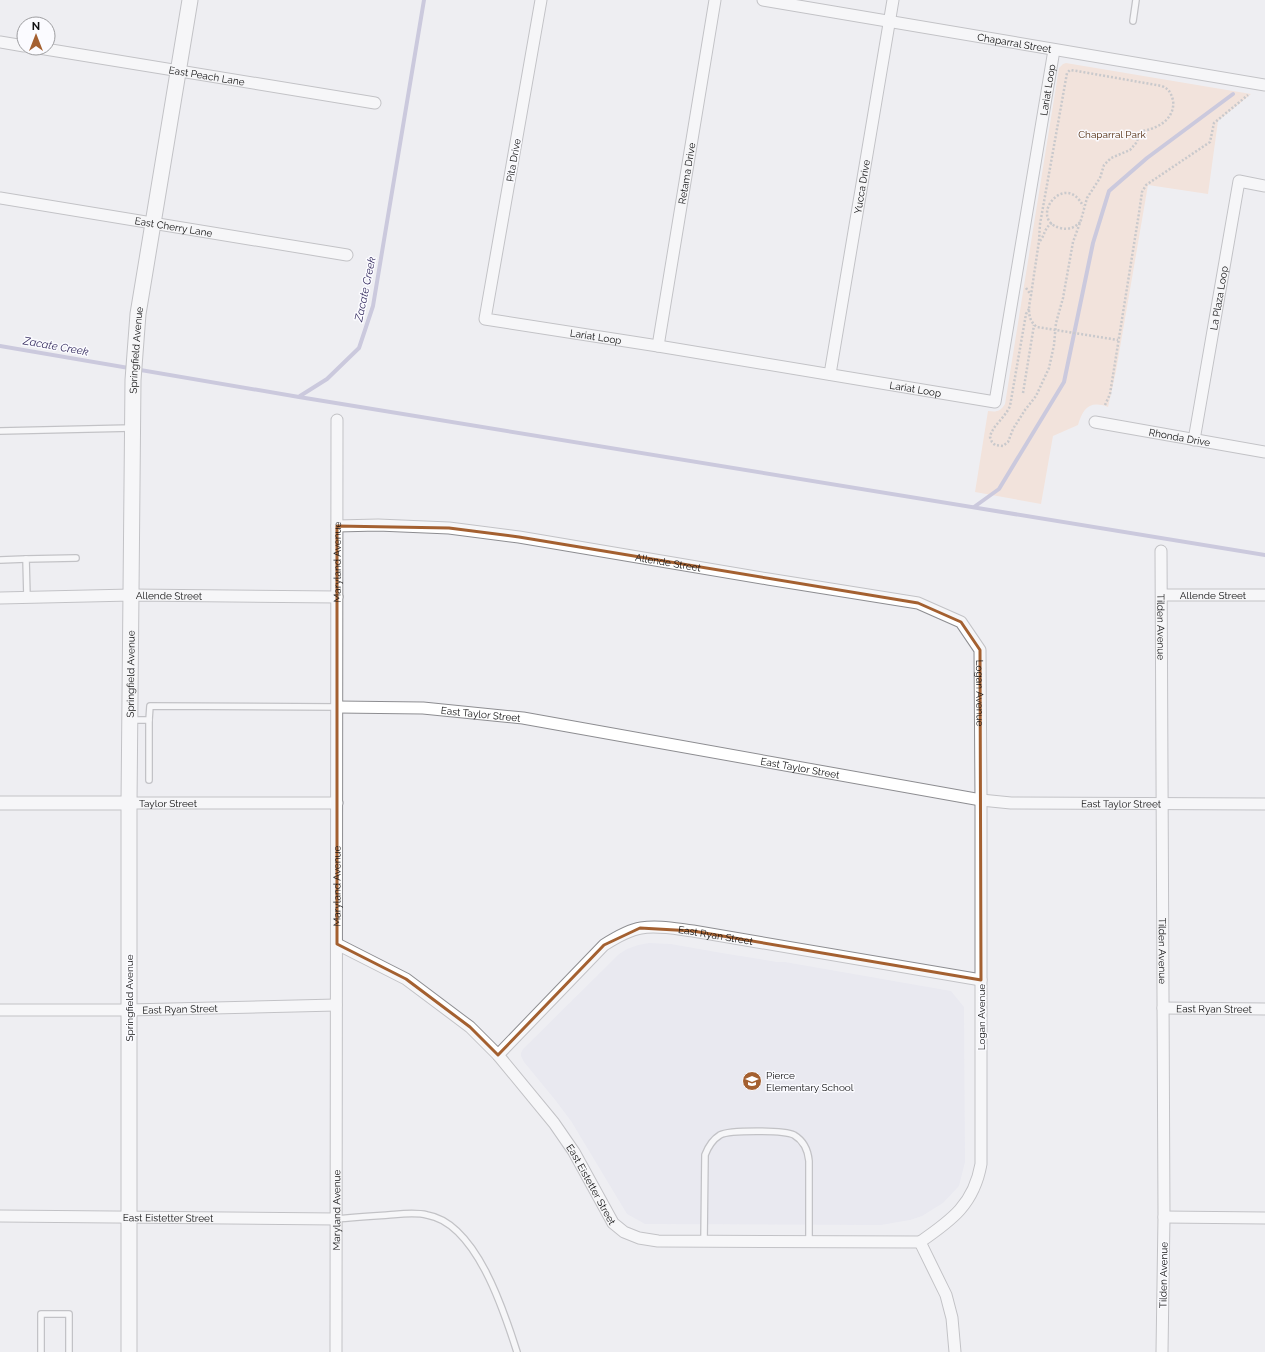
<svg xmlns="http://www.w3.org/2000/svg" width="1265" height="1352" viewBox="0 0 1265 1352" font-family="Raleway,sans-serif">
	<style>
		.built { fill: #e2e2ee }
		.green { fill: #f6d5c1 }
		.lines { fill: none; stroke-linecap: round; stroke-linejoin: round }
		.stream { stroke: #a09cc4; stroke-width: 4 }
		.service-casing { stroke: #8d8d91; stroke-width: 8 }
		.minor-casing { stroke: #8d8d91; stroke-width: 13 }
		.tertiary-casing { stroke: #8d8d91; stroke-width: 15 }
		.secondary-casing { stroke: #8d8d91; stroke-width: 17 }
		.path { stroke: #9b9b9d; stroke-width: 2.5; stroke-dasharray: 2 2; stroke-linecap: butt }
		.service { stroke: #fff; stroke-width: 5.5 }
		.minor { stroke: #fff; stroke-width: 11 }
		.tertiary { stroke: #fff; stroke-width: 13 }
		.secondary { stroke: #fff; stroke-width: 15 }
		.marked { fill: none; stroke: #a46030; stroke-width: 3; stroke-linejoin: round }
		.labels { text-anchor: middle; stroke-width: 3; stroke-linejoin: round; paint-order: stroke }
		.street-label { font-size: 10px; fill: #121213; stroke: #fbfbff }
		.park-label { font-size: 10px; fill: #4f290b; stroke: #fbfbff }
		.poi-label { font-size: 10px; fill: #121213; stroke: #fbfbff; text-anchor: start }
		.water-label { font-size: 11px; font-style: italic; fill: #352c5f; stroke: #fbfbff }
	</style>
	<rect width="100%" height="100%" fill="#eeeef2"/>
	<path class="built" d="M 649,943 L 671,944 L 722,953 L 777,962 L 785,962 L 951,991 L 964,1007 L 965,1162 L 959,1186 L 943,1203 L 922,1216 L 910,1220 L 881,1225 L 645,1224 L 627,1214 L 571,1121 L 556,1101 L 524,1062 L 521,1056 L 521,1053 L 523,1049 L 619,954 L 627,949 L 638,945 Z"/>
	<path class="green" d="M 1066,63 L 1251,94 L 1218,121 L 1208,194 L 1148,185 L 1116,371 L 1108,407 C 1089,400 1083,409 1078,425 L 1053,436 L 1041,504 L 975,492 L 988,411 C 996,412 1000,412 1005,404 L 1059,68 L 1063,64 Z"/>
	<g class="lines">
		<g class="stream">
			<path d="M 0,346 L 299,397 L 1265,555"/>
			<path d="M 300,396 L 327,379 L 359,348 L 373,306 L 424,0"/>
			<path d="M 974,507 L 999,489 L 1064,382 L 1093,243 L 1109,191 L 1147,158 L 1233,94"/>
		</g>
		<g class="service-casing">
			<g id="service">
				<path d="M 1133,21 L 1136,0"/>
				<path d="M 0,431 L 132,428"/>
				<path d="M 0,560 L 26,559"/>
				<path d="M 27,597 L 26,559 L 76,558"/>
				<path d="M 131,720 L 149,720 L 150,706 L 337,707"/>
				<path d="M 149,720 L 149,780"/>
				<path d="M 336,1219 C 353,1217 371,1216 388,1215 C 401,1214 415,1212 427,1215 C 476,1223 504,1311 517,1352"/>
				<path d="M 704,1241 L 705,1155 C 708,1147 712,1140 720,1135 C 729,1130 784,1130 794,1135 C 804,1141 808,1150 809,1161 L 809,1242"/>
				<path d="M 41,1352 L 41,1314 L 69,1314 L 69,1352"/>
			</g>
		</g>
		<g class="minor-casing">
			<g id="minor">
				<path id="s1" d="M 541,0 L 485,319 L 658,346 L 995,402 L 1054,50"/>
				<path id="s2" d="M 763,0 L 1265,85"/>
				<path d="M 0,42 L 24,46"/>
				<path id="s3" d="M 39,48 L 375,103"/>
				<path id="s4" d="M 0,198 L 347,255"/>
				<path id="s5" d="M 658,346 L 715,0"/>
				<path id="s6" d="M 830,374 L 893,0"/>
				<path id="s7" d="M 1095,422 L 1265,452"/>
				<path id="s8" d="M 1194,440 L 1239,181 L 1265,186"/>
				<path id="s9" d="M 337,526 L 378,525 L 449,528 L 519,537 L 768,579 L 918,603 L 961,622 L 980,650 L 981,800 L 981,1164 C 974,1204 952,1220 920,1242 L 946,1295 L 952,1318 L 955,1352"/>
				<path id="s10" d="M 1161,551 L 1164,1217 L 1162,1352"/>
				<path id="s11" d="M 1162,595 L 1265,595"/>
				<path id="s12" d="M 0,598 L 131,595 L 337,597"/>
				<path id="s13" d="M 337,707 L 423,708 L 523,718 L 981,800 L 1011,803 L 1265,804"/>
				<path id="s14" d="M 129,803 L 337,803"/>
				<path id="s15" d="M 337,944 L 406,979 L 470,1027 L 498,1055 L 554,1123 L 574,1152 L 613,1223 L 624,1232 L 639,1238 L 658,1241 L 920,1242"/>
				<path id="s16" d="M 1163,1008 L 1265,1009"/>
				<path id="s17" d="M 0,1010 L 129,1010 L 336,1005"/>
				<path id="s18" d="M 498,1055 L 604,945 C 615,938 628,930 641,928 C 658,925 676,929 693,931 L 981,980"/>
				<path id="s19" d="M 0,1216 L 336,1219"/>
				<path d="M 1164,1217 L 1265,1218"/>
				<path id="s20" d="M 336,1352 L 337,420"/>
			</g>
		</g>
		<g class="tertiary-casing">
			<path id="tertiary" d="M 0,803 L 129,803"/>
		</g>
		<g class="secondary-casing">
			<g id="secondary">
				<path id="s21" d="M 129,1352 L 129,803 L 133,380 L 138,314 L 190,0"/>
			</g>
		</g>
		<g class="path">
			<path d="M 1080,222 C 1075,228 1068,230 1060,228 C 1027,219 1065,170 1083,206"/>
			<path d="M 1040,241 C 1045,235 1044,228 1052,223"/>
			<path d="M 1026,288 L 1031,295 C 1029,306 1026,319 1037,327 L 1118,340"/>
			<path d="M 1029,309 L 1026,314 L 1010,406 C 1005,418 992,426 990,437 L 992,442 L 995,445 L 1003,446 L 1008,442 L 1013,429 L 1025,410 L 1036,396 L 1049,368 L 1054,345 L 1056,323 L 1063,298 L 1073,242 L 1081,220 L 1087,198 L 1100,178 L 1104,165 L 1111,158 L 1130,150 L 1136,143 L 1141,132 C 1145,130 1149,130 1153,128 C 1165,124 1175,114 1173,100 C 1171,93 1169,89 1162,86 L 1077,71 L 1070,70 L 1067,73 L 1040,224 L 1039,241 L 1031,295"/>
			<path d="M 1023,393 L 1034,325"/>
			<path d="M 1105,405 L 1110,394 L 1139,213 L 1142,192 L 1146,185 L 1210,142 L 1214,123 L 1248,95"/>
		</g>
		<use href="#service" class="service"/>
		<use href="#minor" class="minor"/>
		<use href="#tertiary" class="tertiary"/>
		<use href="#secondary" class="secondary"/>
	</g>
	<path d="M0 0H1265V1352H0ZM 337,526 L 449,528 L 519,537 L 918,603 L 961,622 L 980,650 L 981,980 L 693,931 L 640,928 L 604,945 L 498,1055 L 470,1027 L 406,979 L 337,944 Z" fill="#eeeef2" fill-opacity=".55" fill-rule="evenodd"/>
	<path class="marked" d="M 337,526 L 449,528 L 519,537 L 918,603 L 961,622 L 980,650 L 981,980 L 693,931 L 640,928 L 604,945 L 498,1055 L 470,1027 L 406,979 L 337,944 Z"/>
	<defs>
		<g id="school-disc" transform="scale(1)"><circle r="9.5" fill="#a46030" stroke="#fbfbff"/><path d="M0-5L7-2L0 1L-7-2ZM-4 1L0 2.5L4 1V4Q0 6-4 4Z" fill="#fff"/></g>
	</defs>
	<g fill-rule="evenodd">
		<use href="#school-disc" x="752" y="1081"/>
	</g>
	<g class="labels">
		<g class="street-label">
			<text dy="4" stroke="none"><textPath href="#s2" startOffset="255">Chaparral Street</textPath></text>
			<text dy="4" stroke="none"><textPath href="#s3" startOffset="170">East Peach Lane</textPath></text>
			<text dy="4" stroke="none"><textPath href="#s1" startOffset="1157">Lariat Loop</textPath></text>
			<text transform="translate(513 160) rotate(-80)" y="4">Pita Drive</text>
			<text dy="4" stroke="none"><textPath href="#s5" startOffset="175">Retama Drive</textPath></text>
			<text dy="4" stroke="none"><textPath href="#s6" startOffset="190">Yucca Drive</textPath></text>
			<text dy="4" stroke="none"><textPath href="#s4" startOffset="176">East Cherry Lane</textPath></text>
			<text dy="4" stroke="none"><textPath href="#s8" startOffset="144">La Plaza Loop</textPath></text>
			<text dy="4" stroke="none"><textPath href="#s1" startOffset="436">Lariat Loop</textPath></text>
			<text dy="4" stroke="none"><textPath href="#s21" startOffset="1002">Springfield Avenue</textPath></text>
			<text dy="4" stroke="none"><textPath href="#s1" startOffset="760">Lariat Loop</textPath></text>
			<text dy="4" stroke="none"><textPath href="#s7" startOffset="86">Rhonda Drive</textPath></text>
			<text dy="4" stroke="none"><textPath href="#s20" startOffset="790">Maryland Avenue</textPath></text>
			<text dy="4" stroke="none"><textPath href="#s9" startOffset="334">Allende Street</textPath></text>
			<text dy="4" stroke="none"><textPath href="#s11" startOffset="51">Allende Street</textPath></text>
			<text dy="4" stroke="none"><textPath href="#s12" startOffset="169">Allende Street</textPath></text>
			<text dy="4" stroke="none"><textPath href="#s10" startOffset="76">Tilden Avenue</textPath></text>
			<text dy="4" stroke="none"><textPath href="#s21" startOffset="678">Springfield Avenue</textPath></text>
			<text dy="4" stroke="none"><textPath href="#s9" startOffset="711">Logan Avenue</textPath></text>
			<text dy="4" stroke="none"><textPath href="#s13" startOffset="144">East Taylor Street</textPath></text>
			<text dy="4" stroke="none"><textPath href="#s13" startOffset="468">East Taylor Street</textPath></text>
			<text dy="4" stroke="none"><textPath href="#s14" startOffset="39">Taylor Street</textPath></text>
			<text dy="4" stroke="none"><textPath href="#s13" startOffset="792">East Taylor Street</textPath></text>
			<text dy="4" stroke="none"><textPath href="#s20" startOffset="466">Maryland Avenue</textPath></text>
			<text dy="4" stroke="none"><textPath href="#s18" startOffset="269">East Ryan Street</textPath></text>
			<text dy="4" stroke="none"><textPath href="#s10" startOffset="400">Tilden Avenue</textPath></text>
			<text transform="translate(129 998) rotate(-90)" y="4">Springfield Avenue</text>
			<text dy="4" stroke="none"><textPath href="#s17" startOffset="180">East Ryan Street</textPath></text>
			<text dy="4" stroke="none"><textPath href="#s16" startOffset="51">East Ryan Street</textPath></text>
			<text transform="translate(981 1017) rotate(-90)" y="4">Logan Avenue</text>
			<text dy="4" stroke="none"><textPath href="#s15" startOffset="357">East Eistetter Street</textPath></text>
			<text dy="4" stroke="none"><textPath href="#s20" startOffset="142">Maryland Avenue</textPath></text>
			<text dy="4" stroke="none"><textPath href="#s19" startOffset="168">East Eistetter Street</textPath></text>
			<text transform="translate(1163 1275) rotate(-89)" y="4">Tilden Avenue</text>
		</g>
		<g class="park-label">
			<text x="1112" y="138">Chaparral Park</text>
		</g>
		<g class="poi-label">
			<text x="766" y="1079">Pierce<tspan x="766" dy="12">Elementary School</tspan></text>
		</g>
		<g class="water-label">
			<text transform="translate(365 289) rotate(-78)" y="4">Zacate Creek</text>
			<text transform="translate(56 346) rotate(10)" y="4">Zacate Creek</text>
		</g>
	</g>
	<g transform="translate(36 36)"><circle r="19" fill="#fbfbff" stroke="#9e9ea1"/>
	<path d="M0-3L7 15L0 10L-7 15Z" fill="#a46030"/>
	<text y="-6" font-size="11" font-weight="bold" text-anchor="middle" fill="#121213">N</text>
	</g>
</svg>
